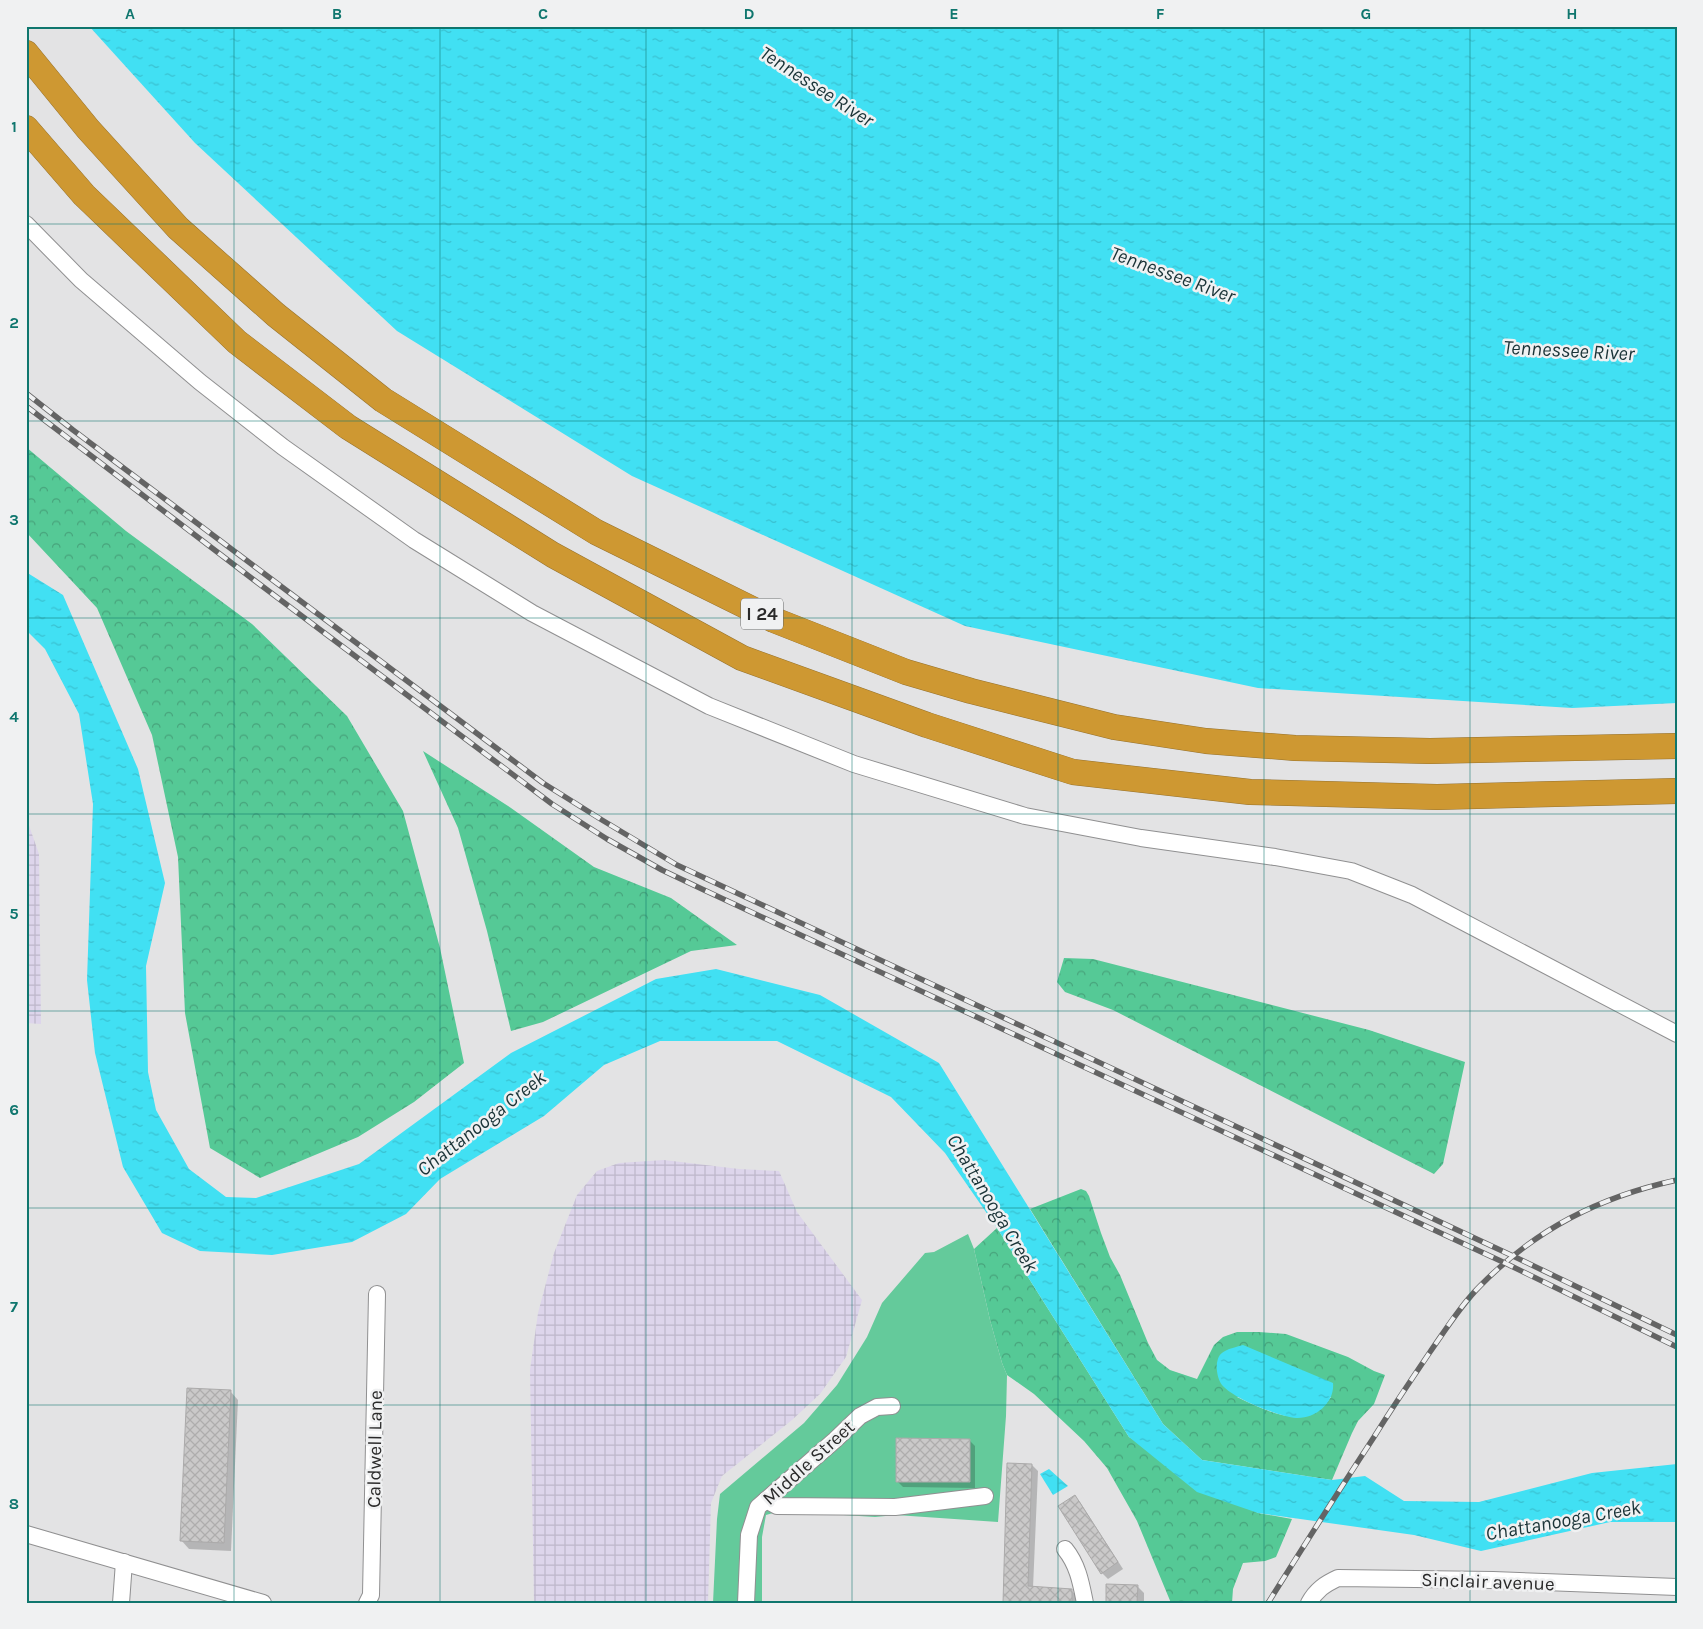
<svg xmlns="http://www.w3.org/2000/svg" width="1703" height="1629" viewBox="0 0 1703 1629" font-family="Karla,sans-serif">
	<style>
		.industrial { fill: url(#industrial-grid) }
		.forest { fill: url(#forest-crowns); fill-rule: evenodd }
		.green { fill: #64ca9b }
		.water { fill: url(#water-ripples) }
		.shadow { fill: #0003 }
		.building { fill: url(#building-cross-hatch); stroke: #abaaaa }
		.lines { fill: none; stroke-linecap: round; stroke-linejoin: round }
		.minor-casing { stroke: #909091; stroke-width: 18 }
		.highway-casing { stroke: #95722f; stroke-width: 26 }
		.minor { stroke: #fff; stroke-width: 16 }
		.highway { stroke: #ce9832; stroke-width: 25 }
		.rail-casing { stroke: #646464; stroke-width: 5.5 }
		.rail { stroke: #f0f1f2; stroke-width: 4; stroke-dasharray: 11; stroke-linecap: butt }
		.grid { fill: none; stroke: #0f766e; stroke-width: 1; stroke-opacity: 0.55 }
		.labels { text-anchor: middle; stroke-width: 5; stroke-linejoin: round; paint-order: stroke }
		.shield { fill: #f0f1f2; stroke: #656666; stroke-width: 1 }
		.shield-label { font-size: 18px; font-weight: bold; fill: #2a2a2a }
		.street-label { font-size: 19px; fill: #2a2a2a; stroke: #f0f1f2 }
		.water-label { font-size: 20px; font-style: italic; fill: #1a3337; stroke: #f0f1f2 }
		.neatline { fill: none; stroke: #0f766e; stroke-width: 2 }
		.grid-label { font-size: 16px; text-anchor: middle; font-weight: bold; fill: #0f766e }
	</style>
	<defs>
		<pattern id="industrial-grid" width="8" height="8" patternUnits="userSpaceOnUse" patternTransform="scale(1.25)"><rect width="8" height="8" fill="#ddd5eb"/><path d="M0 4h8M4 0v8" fill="none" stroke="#beb7ca"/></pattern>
		<pattern id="forest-crowns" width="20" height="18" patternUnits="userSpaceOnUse" patternTransform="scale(1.25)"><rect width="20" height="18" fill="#55c996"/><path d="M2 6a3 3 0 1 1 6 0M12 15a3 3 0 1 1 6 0" fill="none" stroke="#47a37b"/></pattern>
		<pattern id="water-ripples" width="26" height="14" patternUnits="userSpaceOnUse" patternTransform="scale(1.25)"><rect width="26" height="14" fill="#41e0f3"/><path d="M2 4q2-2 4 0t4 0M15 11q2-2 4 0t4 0" fill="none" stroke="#39c0d0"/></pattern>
		<pattern id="building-cross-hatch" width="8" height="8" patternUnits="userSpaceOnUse" patternTransform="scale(1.25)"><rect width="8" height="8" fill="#cac9c9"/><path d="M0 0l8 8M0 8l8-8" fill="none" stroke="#aeadad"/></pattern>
	</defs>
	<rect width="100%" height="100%" fill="#e3e3e4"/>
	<g class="industrial">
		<path d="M 26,817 L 39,854 L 41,1024 L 26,1023 Z"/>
		<path d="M 664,1160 L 739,1169 L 779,1171 L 797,1212 L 862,1300 L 846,1357 L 820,1394 L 792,1420 L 722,1476 L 711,1503 L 708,1603 L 534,1603 L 530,1370 L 538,1313 L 554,1253 L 577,1195 L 597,1171 L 619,1163 Z"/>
	</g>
	<g class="forest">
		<path d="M 26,447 L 126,531 L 252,624 L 347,716 L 403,811 L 440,948 L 464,1063 L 414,1102 L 358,1137 L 260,1178 L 210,1148 L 185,1013 L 178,857 L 152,735 L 97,608 L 26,532 Z"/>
		<path d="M 423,751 L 511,808 L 594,867 L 671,898 L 737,945 L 691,951 L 543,1022 L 511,1031 L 487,931 L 458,828 Z"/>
		<path d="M 1064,958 L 1093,959 L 1369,1030 L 1465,1062 L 1443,1164 L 1434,1174 L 1113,1010 L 1065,992 L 1057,982 Z"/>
		<path d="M 1081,1189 L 1086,1191 L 1089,1196 L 1101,1233 L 1110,1257 L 1120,1275 L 1148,1343 L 1157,1360 L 1170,1370 L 1197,1379 L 1214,1345 L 1223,1337 L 1237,1332 L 1259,1332 L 1286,1334 L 1348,1357 L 1374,1371 L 1385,1375 L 1374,1404 L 1358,1421 L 1352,1433 L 1332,1480 L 1202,1460 L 1163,1424 L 1030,1209 ZM 1237,1397 L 1331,1397 C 1307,1433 1267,1411 1237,1397 Z"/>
		<path d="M 997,1228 L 1129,1437 L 1258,1513 L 1292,1519 L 1276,1557 L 1265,1561 L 1243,1563 L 1233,1589 L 1232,1603 L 1171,1603 L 1137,1521 L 1107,1468 L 1084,1441 L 1034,1394 L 1007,1375 L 1002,1363 L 990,1320 L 974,1249 Z"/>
	</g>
	<path class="green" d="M 968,1234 L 974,1249 L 990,1320 L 1002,1363 L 1007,1375 L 1006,1416 L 998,1522 L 896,1515 L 875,1517 L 780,1511 L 766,1515 L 762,1537 L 762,1603 L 713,1603 L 717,1519 L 720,1494 L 804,1423 L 837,1385 L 867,1337 L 882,1303 L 925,1253 L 934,1252 Z"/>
	<g class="water">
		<path d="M 89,26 L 1677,26 L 1677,703 L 1572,708 L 1258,688 L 965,626 L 632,476 L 397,331 L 195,143 Z"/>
		<path d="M 26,572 L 63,595 L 138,769 L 165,883 L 146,966 L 148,1072 L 156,1110 L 189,1169 L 226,1197 L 256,1198 L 359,1164 L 511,1053 L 656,979 L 716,969 L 820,995 L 939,1063 L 1163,1424 L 1202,1460 L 1332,1480 L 1365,1476 L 1404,1501 L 1479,1502 L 1592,1473 L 1677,1464 L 1677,1522 L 1610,1522 L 1481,1551 L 1414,1535 L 1258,1513 L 1197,1492 L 1129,1437 L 997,1228 L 945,1153 L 891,1097 L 777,1041 L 660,1041 L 604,1065 L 544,1116 L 440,1179 L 406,1214 L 352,1242 L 272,1255 L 200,1251 L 162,1233 L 123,1167 L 95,1053 L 87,980 L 93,804 L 79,714 L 45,649 L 26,630 Z"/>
		<path d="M 1243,1345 L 1333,1383 C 1335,1402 1316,1419 1296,1418 C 1278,1416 1234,1399 1222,1385 C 1218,1380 1216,1370 1217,1363 C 1218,1358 1219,1354 1225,1351 C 1230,1348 1237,1347 1243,1345 Z"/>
		<path d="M 1049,1469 L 1068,1486 L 1053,1495 L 1040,1474 Z"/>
	</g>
	<g class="shadow">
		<path d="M 230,1391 L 238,1400 L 231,1551 L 189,1549 L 181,1540 Z"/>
		<path d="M 969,1440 L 975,1446 L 975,1488 L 903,1487 L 898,1482 Z"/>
		<path d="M 1032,1465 L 1038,1471 L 1033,1588 L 1071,1590 L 1077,1596 L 1077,1603 L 1004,1603 Z"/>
		<path d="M 1075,1497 L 1080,1502 L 1123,1569 L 1108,1579 L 1102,1573 Z"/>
		<path d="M 1137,1586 L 1144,1593 L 1144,1603 L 1107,1603 Z"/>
		<path d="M 1353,1601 L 1401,1603 L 1353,1603 Z"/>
	</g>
	<g class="building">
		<path d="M 187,1388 L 231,1390 L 224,1543 L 180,1541 Z"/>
		<path d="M 896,1438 L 970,1439 L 970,1482 L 896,1482 Z"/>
		<path d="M 1007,1463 L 1032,1464 L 1028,1586 L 1072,1589 L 1072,1603 L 1003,1603 Z"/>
		<path d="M 1075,1495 L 1118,1562 L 1101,1574 L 1058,1506 Z"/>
		<path d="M 1106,1584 L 1138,1585 L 1137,1603 L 1106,1603 Z"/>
	</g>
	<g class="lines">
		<g class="minor-casing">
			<g id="minor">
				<path d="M 26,224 L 81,280 L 200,382 L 283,447 L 414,540 L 532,613 L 709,706 L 854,764 L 1025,816 L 1141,838 L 1275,857 L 1351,871 L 1412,895 L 1677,1034"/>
				<path d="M 766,1500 L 777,1506 L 895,1507 L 985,1496"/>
				<path d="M 26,1534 L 263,1603"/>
				<path d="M 1065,1549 C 1078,1565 1081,1583 1085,1603"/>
				<path d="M 121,1603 L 124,1562"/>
				<path d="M 367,1603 L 371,1595 L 377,1294"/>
				<path d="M 746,1603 L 749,1535 L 758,1507 L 835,1440 L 860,1416 L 877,1407 L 892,1406"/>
				<path d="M 1309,1603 C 1316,1590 1325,1584 1338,1578 L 1493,1580 L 1677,1587"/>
			</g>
		</g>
		<g class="highway-casing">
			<g id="highway">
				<path d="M 26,53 L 88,129 L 178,228 L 276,315 L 383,400 L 596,532 L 774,620 L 906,672 L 971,691 L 1114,727 L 1206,741 L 1295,748 L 1430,751 L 1677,746"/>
				<path d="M 26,128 L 84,195 L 237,342 L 348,427 L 553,555 L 742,658 L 927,725 L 1073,772 L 1250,792 L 1437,797 L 1677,791"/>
			</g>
		</g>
		<use href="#minor" class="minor"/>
		<use href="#highway" class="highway"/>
		<g class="rail-casing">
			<g id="rail">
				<path d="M 26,393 L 73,430 L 543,783 L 602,820 L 677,865 L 1513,1256 L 1677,1335"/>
				<path d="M 26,406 L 250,577 L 552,804 L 607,839 L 662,870 L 704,890 L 1505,1263 L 1677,1347"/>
				<path d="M 1268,1603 C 1303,1547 1338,1492 1374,1437 C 1392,1408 1411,1380 1430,1352 C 1446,1329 1461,1305 1480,1286 C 1536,1229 1599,1197 1677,1180"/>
			</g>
		</g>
		<use href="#rail" class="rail"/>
	</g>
	<path class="grid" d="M 234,26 L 234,1603M 440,26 L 440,1603M 646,26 L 646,1603M 852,26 L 852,1603M 1058,26 L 1058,1603M 1264,26 L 1264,1603M 1470,26 L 1470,1603M 26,224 L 1677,224M 26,421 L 1677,421M 26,618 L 1677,618M 26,814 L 1677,814M 26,1011 L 1677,1011M 26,1208 L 1677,1208M 26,1405 L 1677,1405"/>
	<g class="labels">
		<rect class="shield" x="741" y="598.5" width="42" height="31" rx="4"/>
		<g class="shield-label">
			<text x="762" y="620">I 24</text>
		</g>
		<g class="street-label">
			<text transform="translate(374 1449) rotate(-89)" y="7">Caldwell Lane</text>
			<text transform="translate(808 1462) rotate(-42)" y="7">Middle Street</text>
			<text transform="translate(1488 1581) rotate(2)" y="7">Sinclair avenue</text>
		</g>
		<g class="water-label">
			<text transform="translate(817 86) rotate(33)" y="7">Tennessee River</text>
			<text transform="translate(1173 274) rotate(20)" y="7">Tennessee River</text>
			<text transform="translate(1569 350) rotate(3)" y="7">Tennessee River</text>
			<text transform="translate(481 1123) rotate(-38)" y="7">Chattanooga Creek</text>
			<text transform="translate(993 1203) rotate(59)" y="7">Chattanooga Creek</text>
			<text transform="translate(1563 1520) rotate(-10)" y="7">Chattanooga Creek</text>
		</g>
	</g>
	<rect width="1703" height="1629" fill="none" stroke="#f0f1f2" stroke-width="55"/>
	<rect x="28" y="28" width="1648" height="1574" class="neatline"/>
	<g class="grid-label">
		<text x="130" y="19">A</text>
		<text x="337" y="19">B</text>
		<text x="543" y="19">C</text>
		<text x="749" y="19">D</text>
		<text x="954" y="19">E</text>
		<text x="1160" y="19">F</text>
		<text x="1366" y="19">G</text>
		<text x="1572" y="19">H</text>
		<text x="14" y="132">1</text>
		<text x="14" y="328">2</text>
		<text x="14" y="525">3</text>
		<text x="14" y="722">4</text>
		<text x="14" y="919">5</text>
		<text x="14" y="1115">6</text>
		<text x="14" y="1312">7</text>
		<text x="14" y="1509">8</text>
	</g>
</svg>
